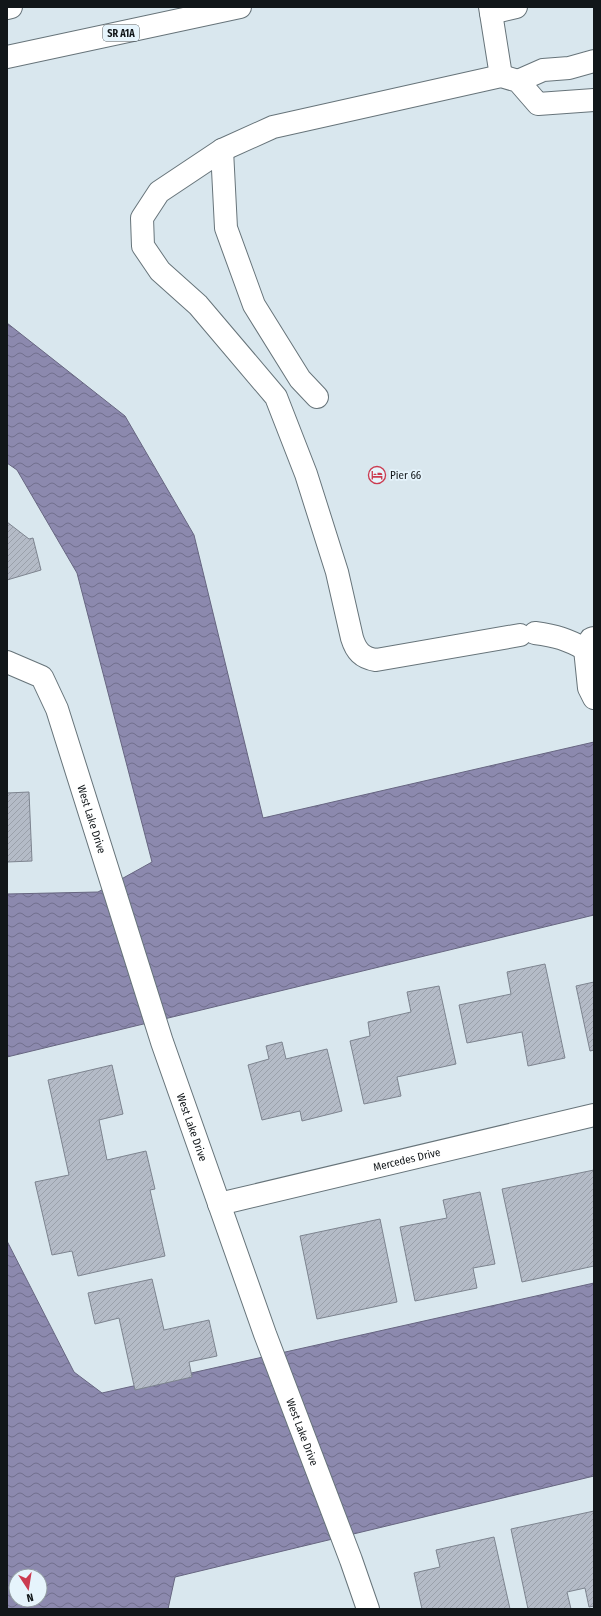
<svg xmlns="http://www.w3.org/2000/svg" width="601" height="1616" viewBox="0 0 601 1616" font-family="'Fira Sans Condensed',sans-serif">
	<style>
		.water { fill: url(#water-waves); stroke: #676681; fill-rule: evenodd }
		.building { fill: url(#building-hatch); stroke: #7d848f }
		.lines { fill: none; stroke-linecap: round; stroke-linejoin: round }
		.minor-casing { stroke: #67747a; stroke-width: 24 }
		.major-casing { stroke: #67747a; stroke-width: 24 }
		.minor { stroke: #fff; stroke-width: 22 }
		.major { stroke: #fff; stroke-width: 22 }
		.labels { text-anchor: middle; stroke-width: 3.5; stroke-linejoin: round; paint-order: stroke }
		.shield { fill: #e6f4fc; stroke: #51595d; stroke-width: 1 }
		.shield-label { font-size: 10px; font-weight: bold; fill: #111619 }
		.poi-label { font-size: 11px; fill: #111619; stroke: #e6f4fc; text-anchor: start }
		.street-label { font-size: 11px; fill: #111619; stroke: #e6f4fc }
	</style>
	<defs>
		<pattern id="water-waves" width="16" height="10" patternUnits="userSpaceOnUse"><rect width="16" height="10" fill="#8c89ae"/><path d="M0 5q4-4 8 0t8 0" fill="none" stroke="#716f8d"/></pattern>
		<pattern id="building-hatch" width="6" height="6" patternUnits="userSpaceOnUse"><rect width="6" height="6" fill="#b4bbc7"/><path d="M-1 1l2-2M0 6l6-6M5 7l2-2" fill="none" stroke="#9aa0aa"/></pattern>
	</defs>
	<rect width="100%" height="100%" fill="#d9e7ee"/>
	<g class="water">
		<path d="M 7,323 L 125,416 L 194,535 L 263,818 L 594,742 L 594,915 L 7,1057 L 7,894 L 98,892 L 152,862 L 77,573 L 17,470 L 7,463 Z"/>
		<path d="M 7,1241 L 74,1372 L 102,1393 L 594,1283 L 594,1476 L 175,1577 L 168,1609 L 7,1609 ZM 16,1576 L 40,1576 L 40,1600 L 16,1600 Z"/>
	</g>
	<g class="building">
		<path d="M 7,522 L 29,539 L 33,538 L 41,570 L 7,580 Z"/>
		<path d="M 29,792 L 32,861 L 7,862 L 7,793 Z"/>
		<path d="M 545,964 L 565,1058 L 528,1066 L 522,1032 L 467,1043 L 459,1005 L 511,994 L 507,972 Z"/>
		<path d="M 594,982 L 594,1050 L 590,1051 L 576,986 Z"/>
		<path d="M 439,986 L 456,1064 L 397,1077 L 401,1096 L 364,1104 L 350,1041 L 370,1036 L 368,1022 L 411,1012 L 407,992 Z"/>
		<path d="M 282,1042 L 286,1059 L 327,1049 L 342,1111 L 302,1121 L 300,1111 L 262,1120 L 248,1065 L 269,1059 L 266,1046 Z"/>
		<path d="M 112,1065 L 123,1114 L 99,1120 L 107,1160 L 146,1151 L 155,1189 L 150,1190 L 165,1256 L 78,1276 L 72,1251 L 52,1255 L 35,1182 L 69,1175 L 48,1080 Z"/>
		<path d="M 594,1170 L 594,1266 L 522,1282 L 502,1189 Z"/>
		<path d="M 480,1192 L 495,1264 L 473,1268 L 477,1288 L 415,1301 L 400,1227 L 447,1218 L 443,1200 Z"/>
		<path d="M 380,1219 L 397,1302 L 317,1319 L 300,1236 Z"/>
		<path d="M 152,1279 L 164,1330 L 209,1320 L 217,1356 L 189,1362 L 192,1377 L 135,1390 L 119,1318 L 95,1324 L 88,1293 Z"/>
		<path d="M 594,1511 L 594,1606 L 589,1607 L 585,1588 L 567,1592 L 571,1609 L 528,1609 L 511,1529 Z"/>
		<path d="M 494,1537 L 510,1609 L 422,1609 L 414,1573 L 440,1567 L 436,1550 Z"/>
	</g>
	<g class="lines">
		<g class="minor-casing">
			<g id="minor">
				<path d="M 490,7 L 491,13 L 516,7"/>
				<path d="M 491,13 L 501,76"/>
				<path d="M 518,81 L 543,70 L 569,68 L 594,61"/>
				<path d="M 222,150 L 226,228 L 254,305 L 300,379 L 317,397"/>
				<path d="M 535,633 C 557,636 566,639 585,649"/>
				<path d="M 520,635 L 376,660 C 362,658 356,651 352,638 L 337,572 L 306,474 L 276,397 L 198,305 L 160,271 L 143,246 L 142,218 L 159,192 L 222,150 L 273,127 L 501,76 L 518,81 L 538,104 L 594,100"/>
				<path d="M 594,638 L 591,639 L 585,649 L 589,688 L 594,698"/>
				<path id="s1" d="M 7,662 L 42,677 L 57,709 L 162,1042 L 265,1334 L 351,1560 L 368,1609"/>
				<path id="s2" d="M 219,1204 L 594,1115"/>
			</g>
		</g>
		<g class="major-casing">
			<g id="major">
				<path d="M 7,8 L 11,7"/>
				<path d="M 7,57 L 240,7"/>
			</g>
		</g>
		<use href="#minor" class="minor"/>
		<use href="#major" class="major"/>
	</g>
	<defs>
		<g id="hotel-ring" transform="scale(0.9)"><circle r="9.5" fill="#e6f4fc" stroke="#cb3b50" stroke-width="1.5"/><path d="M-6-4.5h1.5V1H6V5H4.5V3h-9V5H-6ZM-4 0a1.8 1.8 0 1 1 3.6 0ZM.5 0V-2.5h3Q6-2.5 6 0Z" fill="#cb3b50"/></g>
	</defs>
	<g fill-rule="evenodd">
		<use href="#hotel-ring" x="377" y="475"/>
	</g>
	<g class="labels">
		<rect class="shield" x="103" y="25" width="36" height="16" rx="3"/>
		<g class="shield-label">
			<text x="121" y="37">SR A1A</text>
		</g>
		<g class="poi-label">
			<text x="390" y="479">Pier 66</text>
		</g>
		<g class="street-label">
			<text dy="4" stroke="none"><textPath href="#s1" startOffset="189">West Lake Drive</textPath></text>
			<text dy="4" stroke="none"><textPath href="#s1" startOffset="513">West Lake Drive</textPath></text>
			<text dy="4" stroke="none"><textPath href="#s2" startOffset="193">Mercedes Drive</textPath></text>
			<text dy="4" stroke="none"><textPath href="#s1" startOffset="837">West Lake Drive</textPath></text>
		</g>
	</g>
	<rect width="601" height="1616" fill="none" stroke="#111619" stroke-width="16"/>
	<g transform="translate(28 1588) rotate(168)"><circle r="19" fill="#e6f4fc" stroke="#919ba1"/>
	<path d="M0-3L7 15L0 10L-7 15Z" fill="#cb3b50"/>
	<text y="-6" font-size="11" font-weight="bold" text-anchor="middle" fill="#111619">N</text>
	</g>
</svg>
